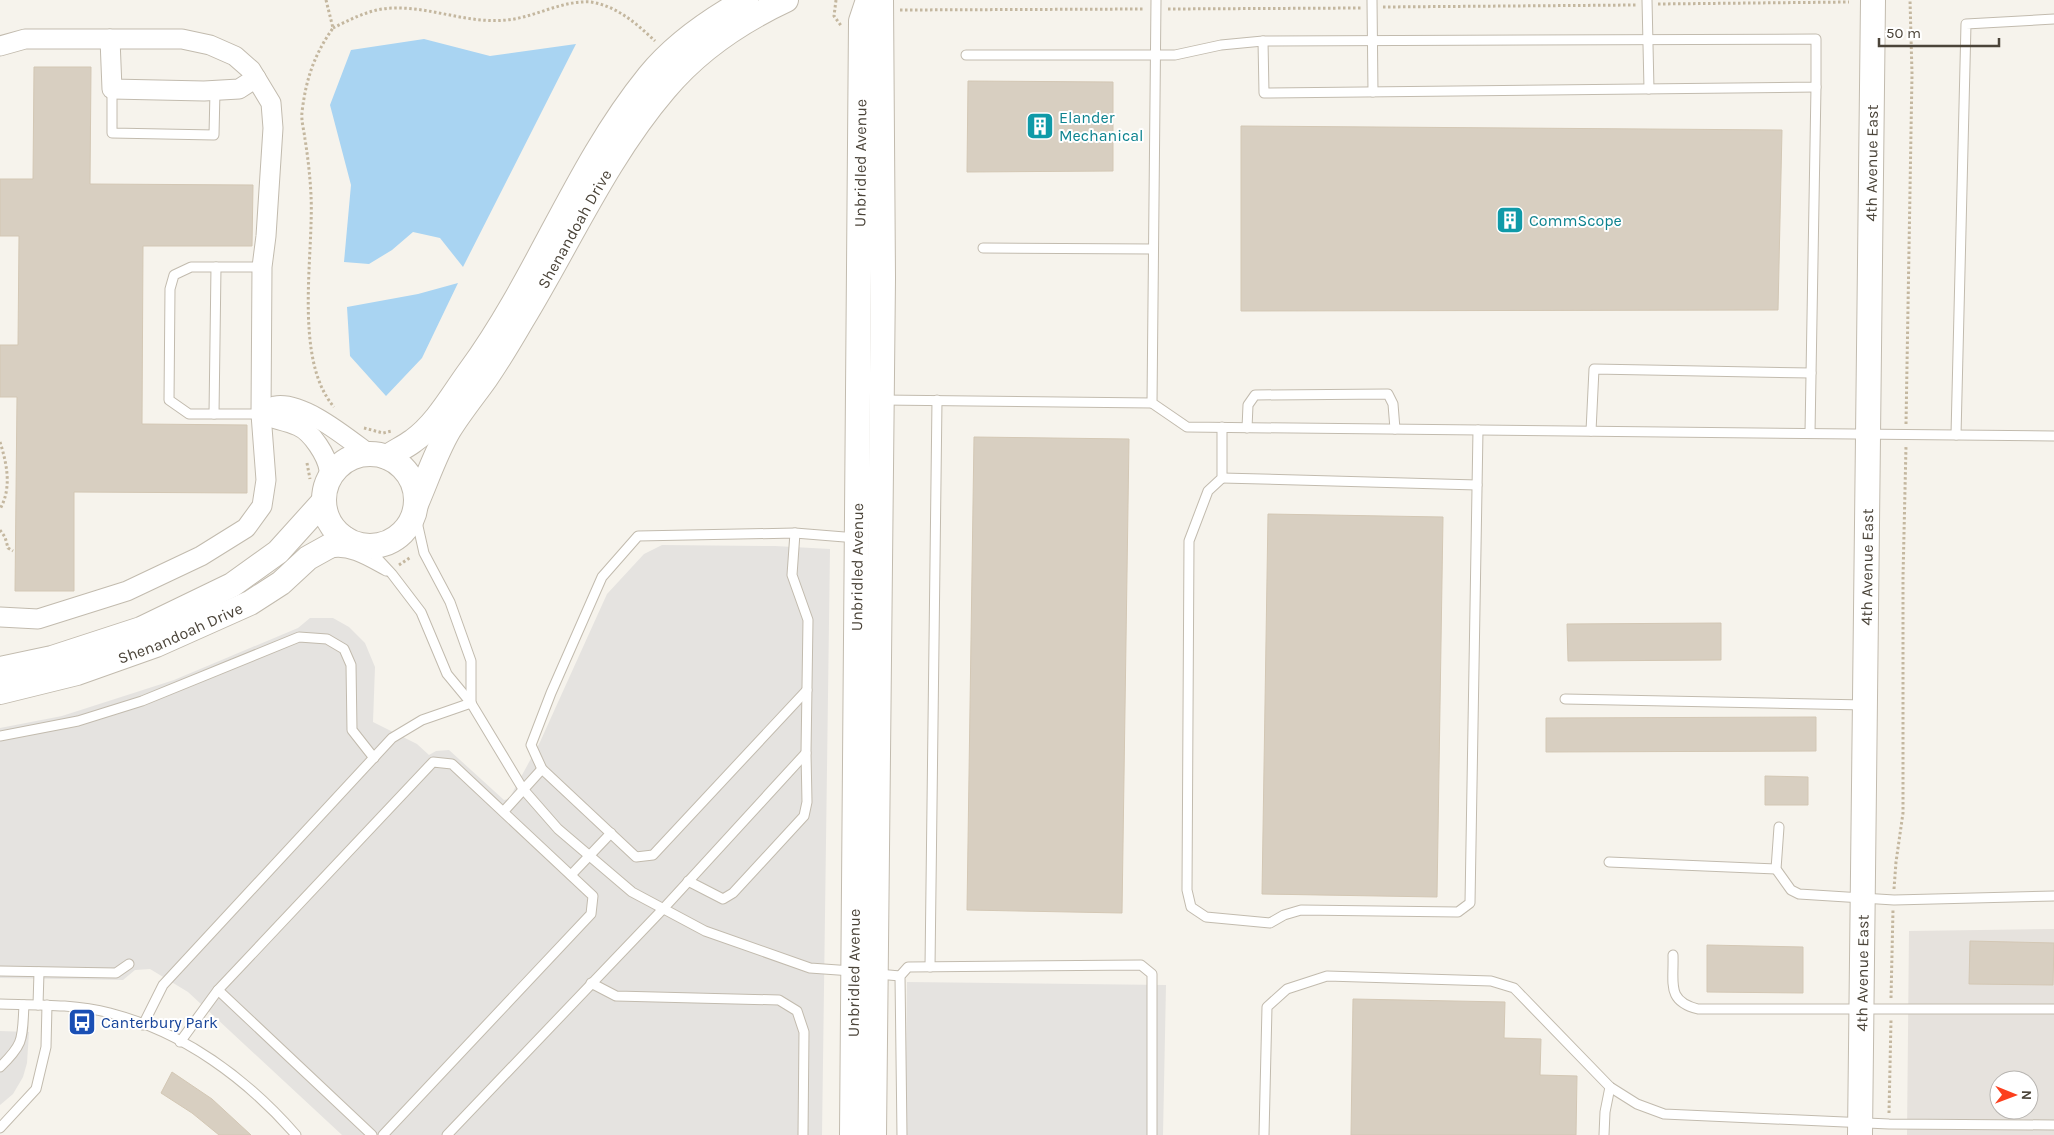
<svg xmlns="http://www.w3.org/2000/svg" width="2054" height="1135" viewBox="0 0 2054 1135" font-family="Karla,sans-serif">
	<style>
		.industrial { fill: #e6e2dd; fill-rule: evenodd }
		.parking { fill: #e5e3e0 }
		.water { fill: #a9d4f2 }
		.building { fill: #d8cfc1; stroke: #d3c7b4 }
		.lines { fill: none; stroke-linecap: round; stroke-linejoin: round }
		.service-casing { stroke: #c2bbae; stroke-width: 11 }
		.minor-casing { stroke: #c2bbae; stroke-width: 21 }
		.tertiary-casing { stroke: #c2bbae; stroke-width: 26 }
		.path { stroke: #c4b79f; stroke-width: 3; stroke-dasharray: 2.5 2.5; stroke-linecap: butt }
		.service { stroke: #fff; stroke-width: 9 }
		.minor { stroke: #fff; stroke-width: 19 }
		.tertiary { stroke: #fff; stroke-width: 24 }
		.labels { text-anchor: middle; stroke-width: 4; stroke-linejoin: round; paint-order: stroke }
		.culture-label { font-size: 16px; fill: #0d838f; stroke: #fff; text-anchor: start }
		.street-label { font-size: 16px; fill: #4b4439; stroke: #fff }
		.transit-label { font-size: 16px; fill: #164399; stroke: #fff; text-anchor: start }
	</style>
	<rect width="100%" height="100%" fill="#f6f3ec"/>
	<path class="industrial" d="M 2054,929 L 2054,1135 L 1907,1135 L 1909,931 ZM 1999,1080 L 2029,1080 L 2029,1110 L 1999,1110 Z"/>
	<g class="parking">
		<path d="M 662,545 L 775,546 L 830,549 L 822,1135 L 342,1135 L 188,992 L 150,969 L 135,970 L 123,980 L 0,978 L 0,728 L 62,716 L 174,680 L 298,628 L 310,618 L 333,618 L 349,627 L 365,643 L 375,667 L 373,722 L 417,744 L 429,755 L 436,751 L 449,750 L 504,800 L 509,799 L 540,742 L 607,594 L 644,554 Z"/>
		<path d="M 907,982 L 1166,985 L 1163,1135 L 905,1135 Z"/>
		<path d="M 0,1031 L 29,1032 L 27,1063 L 23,1077 L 13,1094 L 0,1105 Z"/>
	</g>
	<g class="water">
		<path d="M 424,39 L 490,56 L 576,44 L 463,267 L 440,238 L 413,232 L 392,250 L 369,264 L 344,262 L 351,185 L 330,105 L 351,50 Z"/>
		<path d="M 458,283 L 422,358 L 386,396 L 350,356 L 347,307 L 418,294 Z"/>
	</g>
	<g class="building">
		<path d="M 34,67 L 91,67 L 90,184 L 253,185 L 252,246 L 143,246 L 142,424 L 247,425 L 247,493 L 74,492 L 74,591 L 15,591 L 17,397 L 0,397 L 0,345 L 18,345 L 19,236 L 0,236 L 0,179 L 33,179 Z"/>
		<path d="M 968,81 L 1113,82 L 1113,171 L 967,172 Z"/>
		<path d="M 1241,126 L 1782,130 L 1778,310 L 1241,311 Z"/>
		<path d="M 974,437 L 1129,439 L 1122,913 L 967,910 Z"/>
		<path d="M 1268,514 L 1443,517 L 1437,897 L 1262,894 Z"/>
		<path d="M 1721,623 L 1721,660 L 1568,661 L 1567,624 Z"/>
		<path d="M 1816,717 L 1816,751 L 1546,752 L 1546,718 Z"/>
		<path d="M 1765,776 L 1808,777 L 1808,805 L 1765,805 Z"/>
		<path d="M 1970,941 L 2054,943 L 2053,985 L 1969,984 Z"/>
		<path d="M 1707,945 L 1803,947 L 1803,993 L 1707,992 Z"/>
		<path d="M 1353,999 L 1505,1002 L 1504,1038 L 1541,1039 L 1540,1075 L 1577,1076 L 1576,1135 L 1351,1135 Z"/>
		<path d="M 172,1072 L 212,1099 L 251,1135 L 219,1135 L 192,1113 L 161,1093 Z"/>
	</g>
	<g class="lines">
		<g class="service-casing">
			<g id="service">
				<path d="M 1156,0 L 1152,403 L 1187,427 L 2054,436"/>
				<path d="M 1372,0 L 1373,92"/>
				<path d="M 1647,0 L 1649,89"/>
				<path d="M 1816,39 L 1816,87 L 1264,93 L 1263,41 Z"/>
				<path d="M 966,55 L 1175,55 L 1221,45 L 1263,41"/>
				<path d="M 112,89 L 112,133 L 214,135 L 215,91"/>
				<path d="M 983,248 L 1153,249"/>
				<path d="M 882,400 L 1152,403"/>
				<path d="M 214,414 L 216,267"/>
				<path d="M 261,414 L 189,414 L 169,400 L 170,289 L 174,275 L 191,267 L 262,267"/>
				<path d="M 1222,427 L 1222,478 L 1208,491 L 1189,541 L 1187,890 L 1191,907 L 1206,917 L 1270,923 L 1284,915 L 1301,910 L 1458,912 L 1470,903 L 1478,430"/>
				<path d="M 1247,428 L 1248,405 L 1255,395 L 1388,394 L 1393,404 L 1395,429"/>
				<path d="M 1591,431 L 1594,369 L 1811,373"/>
				<path d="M 1810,433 L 1816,87"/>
				<path d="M 1956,435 L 1966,24 L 2054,19"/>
				<path d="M 1222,478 L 1477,485"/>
				<path d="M 415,513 L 424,553 L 450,602 L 471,661 L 471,703"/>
				<path d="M 366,546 L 392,574 L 421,612 L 447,674 L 471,703 L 523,789 L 558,829 L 632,892 L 705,931 L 810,968 L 852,971"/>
				<path d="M 331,553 C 350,549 369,562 386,571"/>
				<path d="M 807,690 L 653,855 L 636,857 L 542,769 L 531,745 L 551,693 L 602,577 L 638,536 L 795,533 L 857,538"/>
				<path d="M 1565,699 L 1865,705"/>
				<path d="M 0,736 L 78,721 L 142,701 L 299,637 L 327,639 L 344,649 L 351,665 L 352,730 L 374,758"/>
				<path d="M 504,811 L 542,769"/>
				<path d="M 1779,827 L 1776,869 L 1791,890 L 1799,894 L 1894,900 L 2054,896"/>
				<path d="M 1609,862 L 1776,869"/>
				<path d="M 571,875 L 611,833"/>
				<path d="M 688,881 L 723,899 L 733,893 L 804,816 L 807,802 L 806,753 L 808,620 L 792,575 L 795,533"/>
				<path d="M 1673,955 C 1674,983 1666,1001 1698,1009 L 2054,1009"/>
				<path d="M 930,967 L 937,400"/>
				<path d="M 0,971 L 116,973 L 129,964"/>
				<path d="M 878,974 L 900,976"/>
				<path d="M 591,983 L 616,996 L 779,1000 L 797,1011 L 804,1032 L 803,1135"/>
				<path d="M 218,990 L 372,1135"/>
				<path d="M 0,1004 C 37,1005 74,1004 110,1013 C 184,1032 247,1079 296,1135"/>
				<path d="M 38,1005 L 39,972"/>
				<path d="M 143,1025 L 163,985 L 392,738 L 422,720 L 471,703"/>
				<path d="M 180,1042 L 218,990 L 433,762 L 452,764 L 593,896 L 591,914 L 383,1135"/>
				<path d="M 0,1067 C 25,1043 22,1038 24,1005"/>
				<path d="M 0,1128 L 36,1089 L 46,1047 L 47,1005"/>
				<path d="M 447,1135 L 663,909 L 806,753"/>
				<path d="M 902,1135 L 900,976 L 908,967 L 1141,965 L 1152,974 L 1152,1135"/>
				<path d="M 1264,1135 L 1267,1007 L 1287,989 L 1327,976 L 1491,981 L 1514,988 L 1610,1087 L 1637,1104 L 1664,1114 L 1889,1124 L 2054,1125"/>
				<path d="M 1604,1135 L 1605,1112 L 1610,1087"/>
			</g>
		</g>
		<g class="minor-casing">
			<g id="minor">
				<path d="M 110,39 L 112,89 L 204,91 L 239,89 L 256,78"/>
				<path d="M 0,46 L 25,39 L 182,39 L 210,45 L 235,56 L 251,70 L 271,103 L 273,128 L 266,236 L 262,267 L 261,414 L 266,480 L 262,506 L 246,528 L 201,556 L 127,591 L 38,619 L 0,617"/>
				<path d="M 261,414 C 265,412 271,407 275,406 C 303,401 347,438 369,454"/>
				<path d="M 261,414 C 273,419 287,421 298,426 C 312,432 327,456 329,470 C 329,474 328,479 328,482"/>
			</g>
		</g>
		<g class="tertiary-casing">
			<g id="tertiary">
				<circle cx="370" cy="500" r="46"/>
				<path d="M 387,457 C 396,451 405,447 413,441 C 437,424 453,394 470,371 C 538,278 576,166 649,76 C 675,44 710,20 746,0"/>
				<path id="s1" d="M 417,502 C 427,479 436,452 449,430 C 460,412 474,395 486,378 C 499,359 511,339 522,320 C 569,243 606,158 665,89 C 697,51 741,21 786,0"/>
				<path d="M 0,669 L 52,658 L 141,629 L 232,585 L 278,552 L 324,501"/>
				<path id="s2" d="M 0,692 L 77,673 L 156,645 L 250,603 L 281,583 L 308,558 L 344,538"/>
				<path id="s3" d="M 852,1135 L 861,21 L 868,0"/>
				<path d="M 874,1135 L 883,278 L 881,0"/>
				<path id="s4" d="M 1860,1135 L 1873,0"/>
			</g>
		</g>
		<g class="path">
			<path d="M 326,0 L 333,28 C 314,55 306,79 302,112 C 301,121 304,130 305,139 C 308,158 310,176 311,195 C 314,255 293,359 334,407"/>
			<path d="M 836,0 L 834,16 L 842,27"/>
			<path d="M 1658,4 L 1849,2"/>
			<path d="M 1383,7 L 1636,5"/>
			<path d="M 1168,9 L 1361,8"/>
			<path d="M 900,10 L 1144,9"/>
			<path d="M 333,28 C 351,19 372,8 394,8 C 432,7 468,24 507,20 C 536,17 562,0 591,2 C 617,6 637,24 655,41"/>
			<path d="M 1906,424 L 1912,74 L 1910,0"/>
			<path d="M 364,428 L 383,433 L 392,431"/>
			<path d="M 0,442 C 7,464 12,488 0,509"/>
			<path d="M 307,463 L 310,479"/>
			<path d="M 0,530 L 5,537 L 8,548 L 13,551"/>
			<path d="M 399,565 L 411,557"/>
			<path d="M 1894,889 L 1896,862 L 1903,813 L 1903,577 L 1906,446"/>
			<path d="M 1891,998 L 1893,910"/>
			<path d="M 1889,1113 L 1891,1020"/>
		</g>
		<use href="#service" class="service"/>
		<use href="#minor" class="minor"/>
		<use href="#tertiary" class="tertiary"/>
	</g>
	<defs>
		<g id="building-square" transform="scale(1.4375)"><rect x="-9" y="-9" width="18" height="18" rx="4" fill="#0f9aa8" stroke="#fff"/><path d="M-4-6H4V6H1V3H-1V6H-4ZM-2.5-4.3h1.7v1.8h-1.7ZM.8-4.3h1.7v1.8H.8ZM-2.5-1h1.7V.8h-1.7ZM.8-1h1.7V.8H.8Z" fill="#fff"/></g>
		<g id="bus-square" transform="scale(1.4375)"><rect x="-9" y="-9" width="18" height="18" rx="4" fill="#1a4fb4" stroke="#fff"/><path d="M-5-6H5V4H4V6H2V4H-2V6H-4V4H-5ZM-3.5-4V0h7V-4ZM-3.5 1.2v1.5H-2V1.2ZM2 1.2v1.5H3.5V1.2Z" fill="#fff"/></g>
	</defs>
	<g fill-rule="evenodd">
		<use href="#building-square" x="1040" y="126"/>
		<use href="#building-square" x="1510" y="220"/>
		<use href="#bus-square" x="82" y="1022"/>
	</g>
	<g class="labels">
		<g class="culture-label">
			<text x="1059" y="123">Elander<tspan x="1059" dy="18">Mechanical</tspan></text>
			<text x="1529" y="226">CommScope</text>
		</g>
		<g class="street-label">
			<text dy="6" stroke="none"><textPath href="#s3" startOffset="972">Unbridled Avenue</textPath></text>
			<text dy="6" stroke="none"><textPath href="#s4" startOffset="972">4th Avenue East</textPath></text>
			<text dy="6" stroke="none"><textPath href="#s1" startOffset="316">Shenandoah Drive</textPath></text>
			<text dy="6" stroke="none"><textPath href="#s3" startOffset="568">Unbridled Avenue</textPath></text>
			<text dy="6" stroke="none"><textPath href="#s4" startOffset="568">4th Avenue East</textPath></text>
			<text dy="6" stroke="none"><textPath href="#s2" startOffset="190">Shenandoah Drive</textPath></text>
			<text dy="6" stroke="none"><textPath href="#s3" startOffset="162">Unbridled Avenue</textPath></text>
			<text dy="6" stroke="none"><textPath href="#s4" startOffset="162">4th Avenue East</textPath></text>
		</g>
		<g class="transit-label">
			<text x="101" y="1028">Canterbury Park</text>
		</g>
	</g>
	<g transform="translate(2014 1095) rotate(91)"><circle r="24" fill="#ffffff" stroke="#b7b4b0"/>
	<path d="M0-4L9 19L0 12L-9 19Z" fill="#fc3f1d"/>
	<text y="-8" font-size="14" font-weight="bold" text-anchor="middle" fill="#4b4439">N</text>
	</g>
	<path d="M1879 38v8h120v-8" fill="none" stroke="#4b4439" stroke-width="2.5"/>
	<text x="1886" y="38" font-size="15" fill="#4b4439" stroke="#ffffff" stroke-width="4" paint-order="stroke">50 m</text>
</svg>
